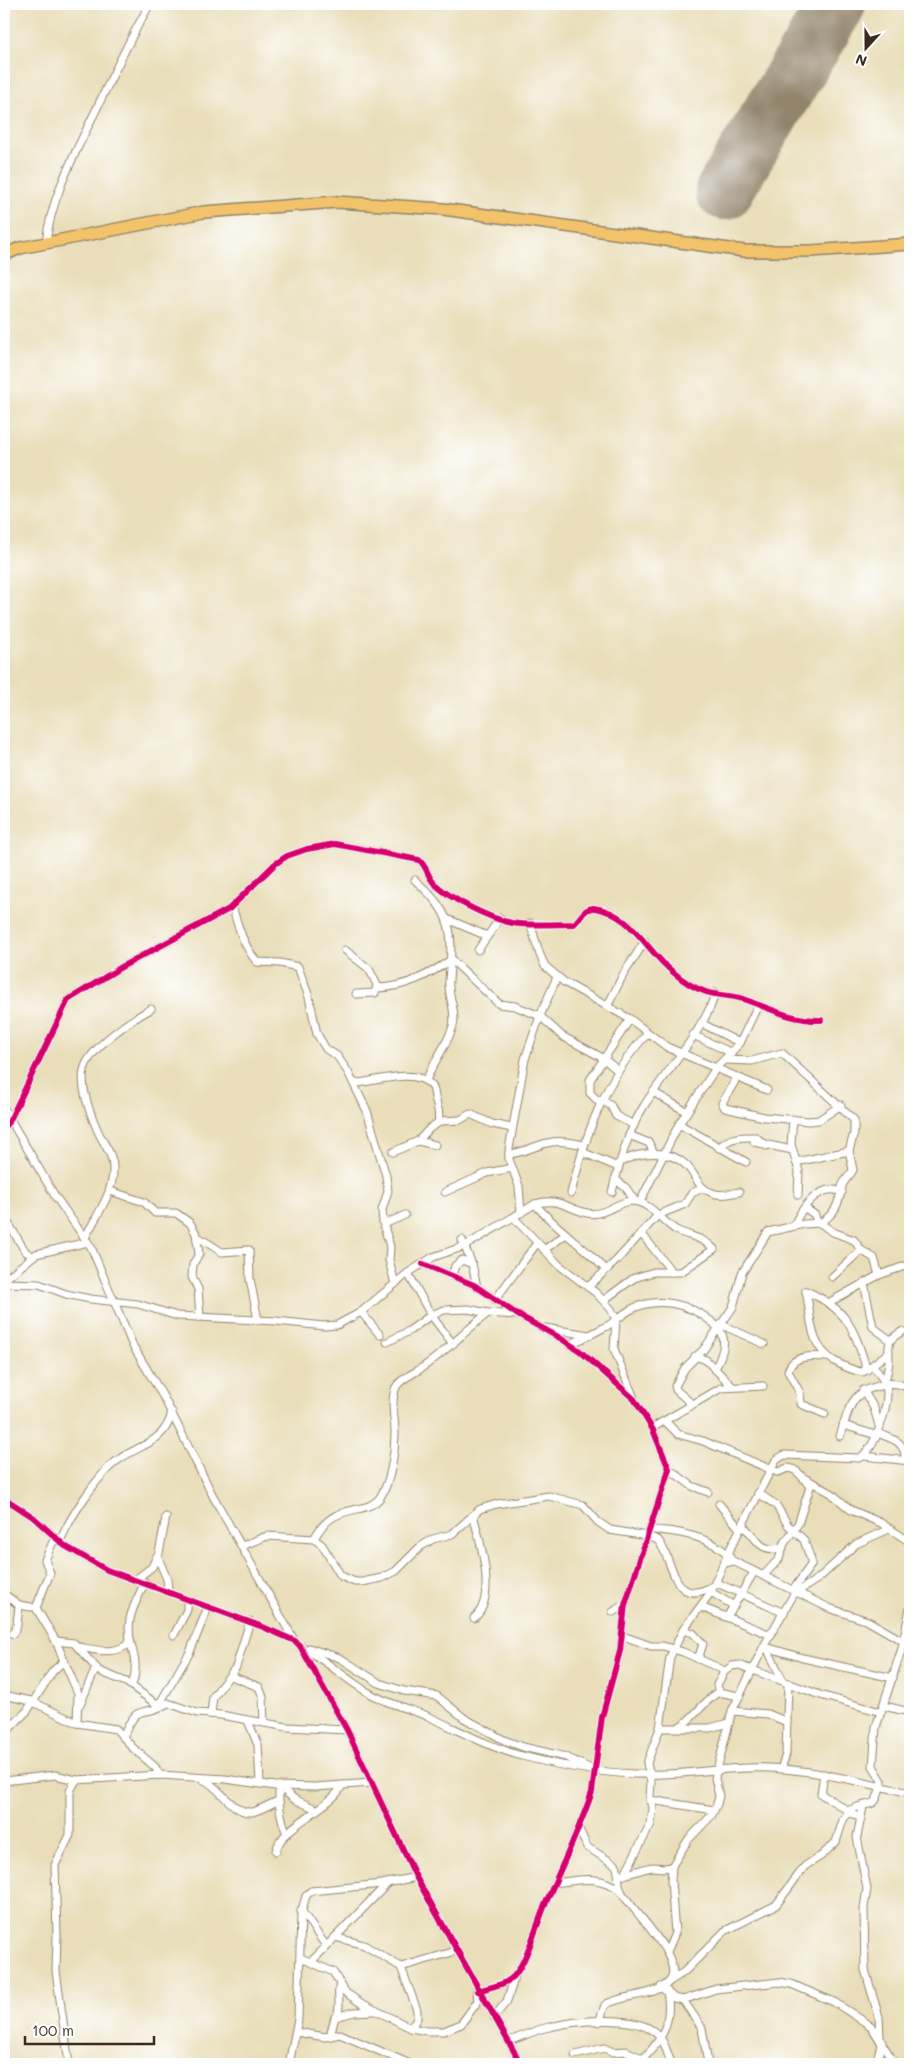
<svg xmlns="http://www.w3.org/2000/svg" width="914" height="2068" viewBox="0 0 914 2068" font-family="Mali,sans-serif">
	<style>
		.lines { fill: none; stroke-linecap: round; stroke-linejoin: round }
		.runway { stroke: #92846c; stroke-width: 58 }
		.minor-casing { stroke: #92846c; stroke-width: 9 }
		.trunk-casing { stroke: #92846c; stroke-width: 14 }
		.minor { stroke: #fff; stroke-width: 7 }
		.trunk { stroke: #f2c36a; stroke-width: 11 }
		.cycleway-casing { stroke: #fff; stroke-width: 9 }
		.cycleway { stroke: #d6006c; stroke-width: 6 }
	</style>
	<rect width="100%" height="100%" fill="#fff"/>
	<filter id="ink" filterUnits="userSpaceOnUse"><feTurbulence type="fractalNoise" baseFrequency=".02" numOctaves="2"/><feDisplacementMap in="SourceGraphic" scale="10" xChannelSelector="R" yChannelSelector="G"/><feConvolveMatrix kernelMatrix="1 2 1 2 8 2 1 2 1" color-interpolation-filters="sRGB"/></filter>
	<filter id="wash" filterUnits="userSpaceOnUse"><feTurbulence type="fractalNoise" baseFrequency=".0096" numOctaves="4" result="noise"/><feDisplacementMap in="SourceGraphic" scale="20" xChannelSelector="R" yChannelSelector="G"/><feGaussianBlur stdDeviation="1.12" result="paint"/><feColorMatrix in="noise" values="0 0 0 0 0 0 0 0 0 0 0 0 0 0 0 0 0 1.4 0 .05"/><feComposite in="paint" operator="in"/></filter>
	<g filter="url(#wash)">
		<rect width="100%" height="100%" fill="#e9deb9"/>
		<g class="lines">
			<path class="runway" d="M 724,191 L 837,4"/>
		</g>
	</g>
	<g filter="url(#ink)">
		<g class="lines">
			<g class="minor-casing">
				<g id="minor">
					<path d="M 46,243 C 51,196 76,152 96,110 C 113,74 130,38 150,4"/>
					<path d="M 415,880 C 454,915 453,931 449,980 C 447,995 457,1010 453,1026 C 447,1046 433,1062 426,1081"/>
					<path d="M 232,906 C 238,926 243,945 257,962 L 280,963 L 298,967 L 309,997 L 317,1034 L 326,1049 L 337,1056 L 348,1072 L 367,1111 L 386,1176 L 388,1191 L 382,1210 L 383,1222 L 390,1247 L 389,1260 L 395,1284"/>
					<path d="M 447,919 L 487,936"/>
					<path d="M 530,923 L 540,955 L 545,966 L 564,982 L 630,1019 L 667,1047 L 767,1090"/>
					<path d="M 345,950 L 369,969 L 377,985 L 375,993 L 356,994"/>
					<path d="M 478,950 L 500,918"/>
					<path d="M 452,960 L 499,1004 L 515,1006 L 540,1016 L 562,1036 L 603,1058 L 617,1070"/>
					<path d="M 378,988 C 406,987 429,975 452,959"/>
					<path d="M 608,1005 L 623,975 L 645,941"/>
					<path d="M 701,1023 L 740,1043"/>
					<path d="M 693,1035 L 732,1053"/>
					<path d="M 725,1060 L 752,1061 L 782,1053 L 854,1120 L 854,1133 L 849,1151 L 853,1170 C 850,1176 843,1181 842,1187 C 839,1204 835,1214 820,1223"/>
					<path d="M 737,1078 L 722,1103 L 725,1108 L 764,1117 L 809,1121 L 819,1120 L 841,1105"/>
					<path d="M 358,1083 C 379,1081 416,1067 432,1086 C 435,1090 434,1096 436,1101 C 438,1109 440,1114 438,1123"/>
					<path d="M 653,1092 L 687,1112"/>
					<path d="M 602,1100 L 611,1106 L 616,1116 L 634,1125"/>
					<path d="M 600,1103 L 590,1093 L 590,1080 L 630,1019"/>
					<path d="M 4,1109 L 55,1196 L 91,1247 L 133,1346 L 164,1398 L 213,1496 L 294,1640"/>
					<path d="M 793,1119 L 791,1144 L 799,1171 L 798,1195"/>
					<path d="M 679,1124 L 746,1162"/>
					<path d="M 4,1127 L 10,1120 L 68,1000 L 123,966 L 229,909 L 275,864 L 287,856 L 307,849 L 335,844 L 419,860 C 428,867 427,878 436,885 C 452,900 491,919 512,923 C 529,926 557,924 574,924 C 581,918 585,907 594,908 C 632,913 647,952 673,972 C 682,980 694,988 706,992 C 718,996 731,995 743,999 C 769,1008 793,1021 821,1020"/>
					<path d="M 629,1135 L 649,1143 L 654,1153"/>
					<path d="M 418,1141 L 430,1128 L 441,1121 L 460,1120 L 470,1114 L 492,1124 L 512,1128"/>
					<path d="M 754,1142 L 792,1150"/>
					<path d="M 719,1148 C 729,1136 743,1137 756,1137 L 766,1146"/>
					<path d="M 393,1152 L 418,1141 L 435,1145"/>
					<path d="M 582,1152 L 618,1167"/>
					<path d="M 509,1154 C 525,1153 537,1144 552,1142 C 563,1140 574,1143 584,1145"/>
					<path d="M 796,1162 L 849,1151"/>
					<path d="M 619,1163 C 640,1150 675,1148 691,1171 C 699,1182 699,1189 716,1194 C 723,1196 732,1193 739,1192"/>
					<path d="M 615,1179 L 626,1188 L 635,1201"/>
					<path d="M 110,1191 L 144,1202 L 155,1213 L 176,1213 L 190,1223 L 198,1237 L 222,1252 L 249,1250 L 250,1279 L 258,1320"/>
					<path d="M 445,1192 L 487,1173 L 512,1168"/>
					<path d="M 612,1192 C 620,1162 627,1133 644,1106 C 663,1074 707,1028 715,993"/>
					<path d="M 571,1193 C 586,1133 605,1078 648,1033"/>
					<path d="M 640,1202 L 679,1124 L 716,1068 L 740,1043 L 758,1005"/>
					<path d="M 535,1204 C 556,1229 584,1246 606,1270"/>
					<path d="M 805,1208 L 815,1215 L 817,1223"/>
					<path d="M 521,1213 L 519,1186 L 509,1159 L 509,1149 L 525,1059 L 540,1016 L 557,977"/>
					<path d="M 4,1216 L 25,1251 L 32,1256"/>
					<path d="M 514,1218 L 559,1265 L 596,1293 L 611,1309 L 616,1320 L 614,1349 L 634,1398"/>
					<path d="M 794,1226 C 801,1208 820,1182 842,1192"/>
					<path d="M 384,1227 L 387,1223 L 405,1215"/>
					<path d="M 641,1233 L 672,1272"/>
					<path d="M 196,1234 L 199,1254 L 193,1264 L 192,1277 L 198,1289 L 200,1317"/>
					<path d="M 85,1238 C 96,1216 114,1193 113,1168 C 113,1153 102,1142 97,1129 C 90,1113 80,1088 84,1070 C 89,1048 132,1019 151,1009"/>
					<path d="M 462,1240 L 472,1264 L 477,1287"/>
					<path d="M 544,1250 L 566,1234"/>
					<path d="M 423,1264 L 474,1285 L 518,1315 L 560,1338 L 580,1351 L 634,1399 L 653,1430 L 669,1469 L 625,1605 L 620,1651 L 602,1717 L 592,1792 C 579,1831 561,1867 545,1905 C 537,1924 526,1963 514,1976 C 506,1985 489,1987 478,1991"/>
					<path d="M 408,1273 L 431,1315 L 453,1344"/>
					<path d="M 452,1275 L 455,1266 L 462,1260 L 472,1264"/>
					<path d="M 832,1277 L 861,1250"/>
					<path d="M 4,1280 L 36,1254 L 88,1242"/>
					<path d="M 4,1283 L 39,1284 L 66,1294 L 90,1299 L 138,1304 L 177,1316 L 276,1321 L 324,1326 L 337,1325 L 361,1312 L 408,1273 L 433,1257 L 465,1246 L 535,1204 C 559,1197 566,1208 587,1213 C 604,1217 616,1202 631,1201 C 650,1201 662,1222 676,1230 C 690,1237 703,1237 714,1249 L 681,1272 L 654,1272 L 634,1278 L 604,1300"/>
					<path d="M 864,1283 L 873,1327 L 890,1340"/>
					<path d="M 588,1287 L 617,1260 L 658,1215 L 685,1204 L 692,1193 L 703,1188"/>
					<path d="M 806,1291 C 812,1318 808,1345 834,1361 C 843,1366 853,1371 863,1372 L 888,1353"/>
					<path d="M 806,1291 C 848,1309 854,1329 867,1370"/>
					<path d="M 495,1300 L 537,1243"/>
					<path d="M 828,1303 L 879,1275 L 905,1266"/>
					<path d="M 361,1312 L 380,1335"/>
					<path d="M 722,1325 L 764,1344"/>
					<path d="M 545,1328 L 589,1335"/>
					<path d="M 903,1331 C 886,1341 889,1341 889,1360 C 889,1367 886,1376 885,1383 L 898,1384 L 910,1388"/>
					<path d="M 387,1342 L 409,1331 L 431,1315 L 444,1310 L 468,1309 L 488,1313"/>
					<path d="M 571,1344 C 582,1339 594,1333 605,1327 C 614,1323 621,1315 630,1310 C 657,1295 690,1304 712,1322 C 730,1336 724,1351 715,1369"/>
					<path d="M 695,1356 L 706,1360 L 732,1386"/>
					<path d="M 863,1390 L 874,1408 L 879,1426"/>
					<path d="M 692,1404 L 676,1390 L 675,1386 L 685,1368 L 704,1349 L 733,1307 L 742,1273 L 768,1232 L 804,1224 L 820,1223 L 833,1232 L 854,1240 L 861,1250 L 874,1258 L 879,1275"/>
					<path d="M 825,1414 L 801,1404 L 800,1393 L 788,1371 C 793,1354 813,1356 827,1357"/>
					<path d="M 665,1421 L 678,1434 L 703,1441 L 777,1472 C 782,1472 783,1469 788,1468 C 797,1468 805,1480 810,1487 L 798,1524 L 781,1548 C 756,1553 758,1535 742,1526"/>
					<path d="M 843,1425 L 876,1435"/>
					<path d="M 652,1428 L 721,1388 L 763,1386"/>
					<path d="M 877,1433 C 892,1439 906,1441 905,1460"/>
					<path d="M 840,1436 C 850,1406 851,1389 886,1385"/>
					<path d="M 864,1456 L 910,1461"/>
					<path d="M 669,1469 L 692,1486 L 708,1492"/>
					<path d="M 806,1479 L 831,1493 L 851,1510 L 881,1523 L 910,1542"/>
					<path d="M 758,1493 L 776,1505 L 788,1525 L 804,1540 L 811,1560 L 811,1565 L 793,1590"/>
					<path d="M 4,1498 L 33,1517 L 65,1546 L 107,1570 L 263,1627 L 295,1641 L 300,1646 L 347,1730 L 416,1877 L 521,2064"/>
					<path d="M 719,1504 L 740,1529"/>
					<path d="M 473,1515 C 480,1541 498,1599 474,1618"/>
					<path d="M 166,1517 L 158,1558 L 167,1579 L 168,1591"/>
					<path d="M 650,1530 C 674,1530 713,1537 730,1557"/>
					<path d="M 314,1539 C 334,1499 367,1518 381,1496 C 391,1480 395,1452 395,1433 C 395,1419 390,1401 396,1387 C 400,1379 413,1374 420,1369 C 445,1353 465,1331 488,1313 L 515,1315"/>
					<path d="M 60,1542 C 68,1520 96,1478 114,1463 C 135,1445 165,1445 172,1412"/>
					<path d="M 242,1546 L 267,1536 L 314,1539 L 322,1545 L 341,1576 L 355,1582 L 362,1582 L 382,1578 L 396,1571 L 420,1547 L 433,1539 L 452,1534 L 480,1509 L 497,1504 L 549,1496 L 583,1505 L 598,1522 L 610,1530 L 647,1536 L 658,1540 C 675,1562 672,1609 713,1586"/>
					<path d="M 723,1564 L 733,1561 L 829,1608 L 868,1621 L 903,1641"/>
					<path d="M 763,1576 L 779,1559 L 783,1547"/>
					<path d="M 135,1580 L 152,1567 L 157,1556"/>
					<path d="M 715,1582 L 784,1613"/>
					<path d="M 711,1592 L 734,1606"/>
					<path d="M 4,1594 L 19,1605 L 31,1607"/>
					<path d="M 701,1607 L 771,1635"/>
					<path d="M 613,1612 L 626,1603"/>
					<path d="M 727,1617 L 754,1572"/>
					<path d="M 683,1630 L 693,1633 L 703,1644 L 698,1659"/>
					<path d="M 13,1634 L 17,1625 L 19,1605"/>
					<path d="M 174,1635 L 187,1610 L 187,1599"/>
					<path d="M 623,1636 L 651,1646 L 663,1646 L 683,1652 L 721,1669 L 724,1672 L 717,1685 L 719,1692"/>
					<path d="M 56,1641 L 74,1643 L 99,1671 L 126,1682 L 155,1703 L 168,1703 L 197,1713 L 221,1715 L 287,1727 L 347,1730"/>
					<path d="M 300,1646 C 325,1659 345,1679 369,1693 C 386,1703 406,1708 425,1715 C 457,1729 488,1747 522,1756 C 568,1768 616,1776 664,1774 C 699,1773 734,1766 769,1768 C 817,1770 863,1783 910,1793"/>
					<path d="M 766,1646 L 783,1681"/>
					<path d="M 79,1647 C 96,1650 117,1656 130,1642"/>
					<path d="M 766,1647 L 803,1658 L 893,1678"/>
					<path d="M 309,1648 L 340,1658 L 379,1683 L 404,1691 L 437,1696 L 464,1718 L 504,1740 L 523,1747 L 566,1757 L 591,1769"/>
					<path d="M 64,1661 L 78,1693 L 77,1723"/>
					<path d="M 724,1672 L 732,1666 L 739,1665 L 820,1695 L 881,1712"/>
					<path d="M 231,1676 L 259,1687 L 263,1697 L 264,1723"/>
					<path d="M 132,1685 C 142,1657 125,1646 130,1619 C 132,1607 140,1594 145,1582"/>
					<path d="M 4,1695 L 31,1701 L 77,1723 L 116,1729 L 133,1748 L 155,1767 L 160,1775"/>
					<path d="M 160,1703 L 190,1652 L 208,1607"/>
					<path d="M 80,1704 L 96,1668"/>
					<path d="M 884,1706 L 910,1712"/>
					<path d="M 732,1711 L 768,1714 L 787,1722"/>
					<path d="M 211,1714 L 213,1697 L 236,1667 L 250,1621"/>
					<path d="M 248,1721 L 258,1745 L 260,1783"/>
					<path d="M 679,1727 C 695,1718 703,1701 719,1692 L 739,1696"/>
					<path d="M 660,1728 L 710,1728 L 729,1723"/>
					<path d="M 4,1734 L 27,1711 L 53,1671 L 64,1661 L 56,1641 L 36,1608 L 50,1573 L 45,1560 L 55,1537"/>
					<path d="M 123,1737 C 139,1700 140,1719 166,1704"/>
					<path d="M 781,1769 L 786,1754 L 788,1683"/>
					<path d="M 824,1774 L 821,1794 L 860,1818"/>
					<path d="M 204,1780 C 220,1787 233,1814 252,1812 C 261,1810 270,1804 278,1801"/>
					<path d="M 4,1781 L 55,1775 L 76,1780"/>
					<path d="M 279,1786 C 278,1803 280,1818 287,1834"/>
					<path d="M 279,1786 L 294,1799 L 316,1809"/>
					<path d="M 650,1800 L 714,1810"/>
					<path d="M 863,1807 L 857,1837 L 867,1889 L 864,1908 L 865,1970 L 879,2017 L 880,2037"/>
					<path d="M 579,1829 L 587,1847 L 616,1865 C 620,1874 617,1883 621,1891 C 630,1909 688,1961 669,1982 C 655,1997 623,1994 605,2005 L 599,2022"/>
					<path d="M 276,1851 C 281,1825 334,1807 342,1785"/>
					<path d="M 622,1875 C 632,1874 642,1868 653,1867 C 660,1867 665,1870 672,1866"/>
					<path d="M 624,1875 L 651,1824 L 653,1808 L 650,1796 L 651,1782 L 647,1763 L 660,1728 L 670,1657 L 683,1630 L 711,1592 L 731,1547 L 776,1460 L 784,1455 L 859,1458 C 875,1452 891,1402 886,1386 C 884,1379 877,1372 873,1365"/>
					<path d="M 555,1883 C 580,1880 599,1874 621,1891"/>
					<path d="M 301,1910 L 326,1946"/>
					<path d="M 335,1937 L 364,1945 L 401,1967 L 417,2010 L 417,2018 L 411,2028"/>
					<path d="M 667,1952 L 675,1933 L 671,1881 L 672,1866 L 688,1840 L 712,1815 L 717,1804 L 719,1796 L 715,1778 L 732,1711 L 765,1644 L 794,1594 L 819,1578 L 856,1544 L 889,1529"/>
					<path d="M 301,1958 L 333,1972 L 346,1993 L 361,2003 L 411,2028 L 427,2031 L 444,2031 L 461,2024 L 478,2001 L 477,1991"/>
					<path d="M 311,1962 L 387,1884"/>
					<path d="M 401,1967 L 456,1951"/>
					<path d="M 670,1981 L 684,1972 L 725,1931 L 776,1905 L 805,1866 L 821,1856 L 836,1842 L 843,1820 L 850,1810 C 874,1798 874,1814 882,1781 L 873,1766 L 876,1727 L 902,1648 L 910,1608"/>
					<path d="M 661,1987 L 674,1998 L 683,2000 L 716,1989 L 779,1982 L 791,1984 L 834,2002 L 871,2026 L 895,2064"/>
					<path d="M 683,2000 L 702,2028 L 708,2064"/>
					<path d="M 337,2016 C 342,2004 336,1995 340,1983"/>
					<path d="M 494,2017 L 507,2001 L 515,1976"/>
					<path d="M 296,2032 L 325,2037 L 340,2034 L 410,2064"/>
					<path d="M 330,2036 L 335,2017 L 354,2012 L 374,2011"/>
					<path d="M 509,2041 C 521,2037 533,2031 545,2028 C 572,2021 635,2013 657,2034 C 666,2042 667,2055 672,2064"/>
					<path d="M 575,2055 L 604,2048 L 613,2052 L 626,2051 L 644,2059"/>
					<path d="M 69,2064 L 56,1971 L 57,1935 L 55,1865 L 70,1835 L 70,1791 L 76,1780 L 160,1775 L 225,1779 L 275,1786 L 315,1787 L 372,1783"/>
					<path d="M 289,2064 L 298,2019 L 301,1913 L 306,1896 L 311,1891 L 382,1884 L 416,1877"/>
					<path d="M 638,2064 C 661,2042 673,2024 667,1991"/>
					<path d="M 876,2064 L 882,2041"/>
				</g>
			</g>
			<g class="trunk-casing">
				<path id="trunk" d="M 4,255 L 20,248 L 46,243 L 204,212 L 337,202 L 443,209 L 744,251 L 812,251 L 910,244"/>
			</g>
			<use href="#minor" class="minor"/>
			<use href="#trunk" class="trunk"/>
			<g class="cycleway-casing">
				<g id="cycleway">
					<path d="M 4,1127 L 10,1120 L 68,1000 L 123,966 L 229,909 L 275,864 L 287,856 L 307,849 L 335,844 L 419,860 C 428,867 427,878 436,885 C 452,900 491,919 512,923 C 529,926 557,924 574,924 C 581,918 585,907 594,908 C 632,913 647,952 673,972 C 682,980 694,988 706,992 C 718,996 731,995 743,999 C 769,1008 793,1021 821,1020"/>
					<path d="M 423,1264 L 474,1285 L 518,1315 L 560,1338 L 580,1351 L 634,1399 L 653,1430 L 669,1469 L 625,1605 L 620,1651 L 602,1717 L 592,1792 C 579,1831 561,1867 545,1905 C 537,1924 526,1963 514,1976 C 506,1985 489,1987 478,1991"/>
					<path d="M 4,1498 L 33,1517 L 65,1546 L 107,1570 L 263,1627 L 295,1641 L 300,1646 L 347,1730 L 416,1877 L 521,2064"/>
				</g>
			</g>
			<use href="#cycleway" class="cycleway"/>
		</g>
	</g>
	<rect width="914" height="2068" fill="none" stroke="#fff" stroke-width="20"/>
	<g transform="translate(866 48) rotate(201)" stroke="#ffffff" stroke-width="4" paint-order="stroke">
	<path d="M0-4L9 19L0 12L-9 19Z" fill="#3b2a1e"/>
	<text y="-8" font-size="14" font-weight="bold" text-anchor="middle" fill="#3b2a1e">N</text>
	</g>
	<path d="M25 2036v8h129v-8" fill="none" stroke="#3b2a1e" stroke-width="2.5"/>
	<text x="32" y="2036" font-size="15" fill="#3b2a1e" stroke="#ffffff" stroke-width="4" paint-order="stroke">100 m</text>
</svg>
